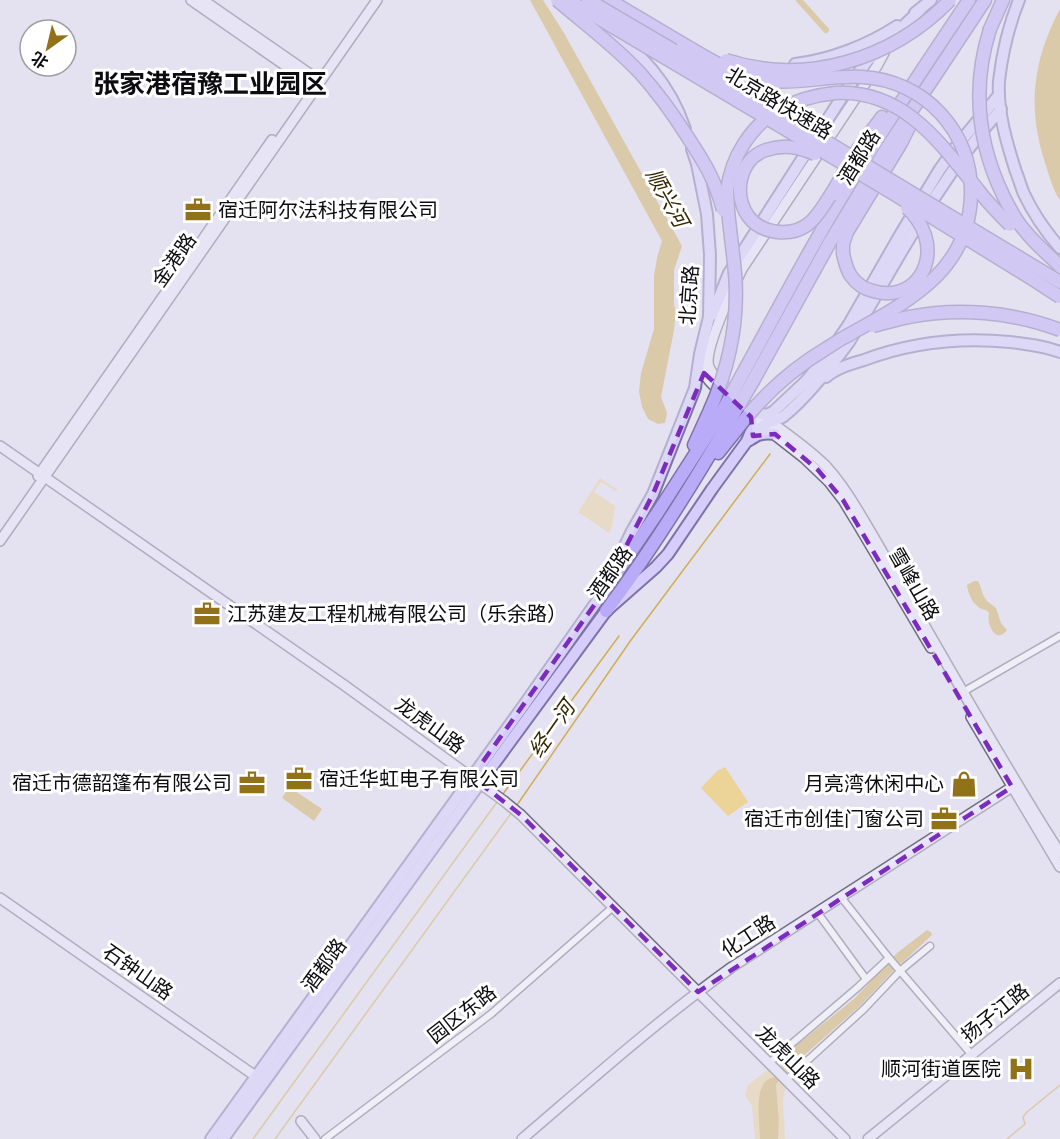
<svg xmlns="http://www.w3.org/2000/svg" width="1060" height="1139" viewBox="0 0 1060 1139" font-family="Karla,'Noto Sans SC',sans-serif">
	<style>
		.green { fill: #ecd398 }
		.water { fill: #d1ae52 }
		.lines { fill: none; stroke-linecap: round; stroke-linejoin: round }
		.stream { stroke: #d1ae52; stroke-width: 1.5 }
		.canal { stroke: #d1ae52; stroke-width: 6 }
		.street-casing { stroke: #716e7d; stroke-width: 9 }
		.secondary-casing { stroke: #716e7d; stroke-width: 12 }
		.primary-casing { stroke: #7d73a7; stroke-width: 14 }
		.highway-casing { stroke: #7d73a7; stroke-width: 15 }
		.street { stroke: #fff; stroke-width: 6 }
		.secondary { stroke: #eae6fd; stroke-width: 9 }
		.primary { stroke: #d6cdfb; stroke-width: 10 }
		.highway { stroke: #baabf8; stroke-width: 12 }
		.highway-bridge-casing { stroke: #7d73a7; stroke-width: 15; stroke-linecap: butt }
		.highway-bridge { stroke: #baabf8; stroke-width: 12 }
		.marked { fill: none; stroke: #7b2cbf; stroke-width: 4.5; stroke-dasharray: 12 8; stroke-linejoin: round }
		.labels { text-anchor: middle; stroke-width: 6; stroke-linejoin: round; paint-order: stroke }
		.street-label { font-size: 20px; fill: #0d0c11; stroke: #fff }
		.poi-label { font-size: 20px; fill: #0d0c11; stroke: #fff; text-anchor: end }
		.water-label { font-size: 21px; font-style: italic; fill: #352700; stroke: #fff }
		.district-label { font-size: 26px; font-weight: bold; fill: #0d0c11; stroke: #fff }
	</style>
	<rect width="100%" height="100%" fill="#e4e1f1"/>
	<g class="green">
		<path d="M 600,478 L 618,490 L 616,491 L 601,482 L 594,492 L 615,506 L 612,526 L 609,533 L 578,512 Z"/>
		<path d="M 725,767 L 748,802 L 728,816 L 701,788 L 717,771 Z"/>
		<path d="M 770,1068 L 784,1082 L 785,1088 L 783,1102 L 785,1139 L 755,1139 L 752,1106 L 745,1095 L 748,1085 Z"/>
	</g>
	<g class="water">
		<path d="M 530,0 L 543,0 L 564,33 L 682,246 L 674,270 L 674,304 L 676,312 L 674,330 L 661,397 L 667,413 L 665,423 L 658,424 L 648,419 L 642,407 L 639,391 L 641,373 L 654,329 L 654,276 L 657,258 L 662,241 Z"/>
		<path d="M 1060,9 L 1060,200 C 1053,190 1050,178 1046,166 C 1027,108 1032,62 1060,9 Z"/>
		<path d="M 974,581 L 978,581 L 980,585 L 983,595 L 987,601 L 996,608 L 1001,623 L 1007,630 C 996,645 986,624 989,613 L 986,610 C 975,609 968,595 967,585 Z"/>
		<path d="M 289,787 L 322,809 L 314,821 L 282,798 Z"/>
		<path d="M 927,930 L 931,932 L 932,935 L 903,962 L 894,967 L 893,971 L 861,1005 L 791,1067 C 787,1075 778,1078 776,1086 L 779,1120 L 778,1139 L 760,1139 C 760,1122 751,1077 777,1077 L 781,1071 L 782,1057 L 855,998 L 897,953 Z"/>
	</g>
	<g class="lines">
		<g class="stream">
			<path d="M 503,794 L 619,636"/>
			<path d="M 517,805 L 631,640 L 770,454"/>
			<path d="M 253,1139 L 497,802"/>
			<path d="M 275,1139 L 512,812"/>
			<path d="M 1007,1139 L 1025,1124 L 1023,1117 L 1027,1112 L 1060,1085"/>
		</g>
		<path class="canal" d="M 799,0 L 826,30"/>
		<g class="street-casing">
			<g id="street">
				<path d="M 963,692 L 1060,636"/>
				<path d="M 841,897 L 889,958 L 972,1055"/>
				<path d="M 817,912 L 866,979"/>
				<path d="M 769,1063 L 857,988 L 889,958"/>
				<path d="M 786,1080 L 864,1009 L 901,970 L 930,946"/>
				<path d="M 325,1139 L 491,1014 L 613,907"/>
			</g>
		</g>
		<g class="secondary-casing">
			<g id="secondary">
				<path d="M 191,0 L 316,87"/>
				<path d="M 203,0 L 320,81"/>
				<path d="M 886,45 L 884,53 L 877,66 L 742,269 C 734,286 703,351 709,367 C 714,379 727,388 736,396 C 765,420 799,439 826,466 C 839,480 850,497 860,514 C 877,542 893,571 910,600 C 959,685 1007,770 1060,853"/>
				<path d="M 700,359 C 701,374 710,383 721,392"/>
				<path d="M 734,403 L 804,458 L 829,482 L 843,500 L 860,528 L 931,648"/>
				<path d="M 0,446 L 344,685 L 504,801 L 521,815 L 845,1139"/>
				<path d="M 38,476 L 272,140"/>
				<path d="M 0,541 L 377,0"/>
				<path d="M 971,717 L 1060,867"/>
				<path d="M 0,898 L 261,1080"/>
				<path d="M 301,1121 L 315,1139"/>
				<path d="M 522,1139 C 591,1080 658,1020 732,967 L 1012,787"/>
				<path d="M 868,1139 L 1060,983"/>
			</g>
		</g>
		<g class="primary-casing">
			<g id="primary">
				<path d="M 1019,0 C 1009,25 1002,54 999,81 C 997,111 1007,144 1016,172 C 1019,179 1021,187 1024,194 C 1033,213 1046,232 1060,248"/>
				<path d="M 915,13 L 931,0"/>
				<path d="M 600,25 C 639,48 671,86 685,129"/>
				<path d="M 795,64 C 830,60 868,45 897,26"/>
				<path d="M 712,315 L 729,273 L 849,86 L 867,61 L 920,10"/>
				<path d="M 826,377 C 836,368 851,364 864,360 C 912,342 959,337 1010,342 C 1027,344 1044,346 1060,352"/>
				<path d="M 758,413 L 766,415 L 773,412 L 806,381 L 830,352 L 849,324 L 900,235 L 940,169 L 955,148 L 999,95"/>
				<path d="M 753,438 C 759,433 767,433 775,434"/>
				<path d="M 750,440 C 754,435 758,429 763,426 C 769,421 777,421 784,416 C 809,395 830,368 849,342 C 897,261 938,180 1001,109"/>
				<path d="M 613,571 L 631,533 L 653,494 L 695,388 L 700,354 L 709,317 L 710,255 L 707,214 L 697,164 L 692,149"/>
				<path d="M 211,1139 L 524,705 L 600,597 L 604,591"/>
				<path d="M 223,1139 L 480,783 L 606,611 L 656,567 L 668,554 L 712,489 L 747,441 L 752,429 L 751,417"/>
			</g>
		</g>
		<g class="highway-casing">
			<g id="highway">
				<path d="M 609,0 L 683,44"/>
				<path d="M 990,29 L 1003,0"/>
				<path d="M 830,196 L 858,149 L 882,117"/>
				<path d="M 843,254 L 843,244 L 847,232 L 901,143 L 911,123"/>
				<path d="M 742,375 C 774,317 804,259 838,203 C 879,134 924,67 969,0"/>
				<path d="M 753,381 L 830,242 L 885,151 L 985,0"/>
				<path d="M 694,445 L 710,410"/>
				<path d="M 718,453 L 738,428"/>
				<path d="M 600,597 L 658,512 L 719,417"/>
				<path d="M 606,611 C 651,551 691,487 729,422"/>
			</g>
		</g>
		<use href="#street" class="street"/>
		<use href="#secondary" class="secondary"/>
		<use href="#primary" class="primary"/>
		<use href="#highway" class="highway"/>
		<g class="highway-bridge-casing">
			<g id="highway-bridge">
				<path d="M 557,0 C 585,24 615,46 640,73 C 658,93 673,114 687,136 C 704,162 715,179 723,210"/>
				<path d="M 568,0 L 881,186 L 1026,275 L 1060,297"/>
				<path d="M 588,0 L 724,80 L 1060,282"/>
				<path d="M 990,29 C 972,86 977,141 1003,195 C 1007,203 1011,211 1016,219 C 1028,237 1044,251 1060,266"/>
				<path d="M 683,44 C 710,59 738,79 770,81 C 801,84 831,75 862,77 C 924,80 973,132 971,195 C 969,274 904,303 845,337"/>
				<path d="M 726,60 C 805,86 892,60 950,0"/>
				<path d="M 815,154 C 798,147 784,144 766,150 C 739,159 733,194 748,216 C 761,234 790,237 807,225 C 817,218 823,206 830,196"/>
				<path d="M 843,254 C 845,261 846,269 851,276 C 856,283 864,289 873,291 C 910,302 936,269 925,235 C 921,224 916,216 907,208"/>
				<path d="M 873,326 C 885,323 897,319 909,317 C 958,307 1013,312 1060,330"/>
				<path d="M 710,410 C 729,367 739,320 735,273 C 733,252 730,231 728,210 C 728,204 727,197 727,191 C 731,158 750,126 779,110 C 797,100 815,95 835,93 C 904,89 941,144 979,191 C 988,203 999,214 1010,225"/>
				<path d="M 719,417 L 742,375"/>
				<path d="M 729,422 L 753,381"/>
				<path d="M 738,428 C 762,396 792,369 827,348 C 835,343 842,338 851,334"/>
			</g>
		</g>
		<use href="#highway-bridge" class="highway-bridge"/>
	</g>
	<path d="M0 0H1060V1139H0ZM 704,373 L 751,417 L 753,436 L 775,434 L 818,470 L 843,500 L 1012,787 L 698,992 L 521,815 L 472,777 L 600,597 L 653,494 Z" fill="#e4e1f1" fill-opacity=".55" fill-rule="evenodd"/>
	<path class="marked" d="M 704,373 L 751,417 L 753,436 L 775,434 L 818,470 L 843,500 L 1012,787 L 698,992 L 521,815 L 472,777 L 600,597 L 653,494 Z"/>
	<defs>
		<g id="office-bare" transform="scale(2.07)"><path d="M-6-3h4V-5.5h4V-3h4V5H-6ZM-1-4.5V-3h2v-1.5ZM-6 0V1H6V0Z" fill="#917218" stroke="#fff" stroke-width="2.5" paint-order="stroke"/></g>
		<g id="shop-bare" transform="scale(2.07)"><path d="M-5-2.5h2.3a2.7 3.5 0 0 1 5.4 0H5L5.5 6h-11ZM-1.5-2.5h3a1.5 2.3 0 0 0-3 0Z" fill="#917218" stroke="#fff" stroke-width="2.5" paint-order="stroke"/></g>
		<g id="hospital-bare" transform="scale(2.07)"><path d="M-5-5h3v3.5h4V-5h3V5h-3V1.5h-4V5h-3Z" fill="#917218" stroke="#fff" stroke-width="2.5" paint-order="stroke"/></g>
	</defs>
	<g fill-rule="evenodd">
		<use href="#office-bare" x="198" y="210"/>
		<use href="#office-bare" x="207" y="614"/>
		<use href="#office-bare" x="299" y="779"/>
		<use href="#office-bare" x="252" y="783"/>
		<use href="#shop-bare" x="964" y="784"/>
		<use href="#office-bare" x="944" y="819"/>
		<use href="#hospital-bare" x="1021" y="1069"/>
	</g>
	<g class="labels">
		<g class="street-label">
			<text transform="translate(779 103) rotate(31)" y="7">北京路快速路</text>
			<text transform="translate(859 157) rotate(-58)" y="7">酒都路</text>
			<text transform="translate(174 260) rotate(-55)" y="7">金港路</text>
			<text transform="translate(689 295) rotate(-86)" y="7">北京路</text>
			<text transform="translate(610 573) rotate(-55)" y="7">酒都路</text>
			<text transform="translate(914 584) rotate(60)" y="7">雪峰山路</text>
			<text transform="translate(430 725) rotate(36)" y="7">龙虎山路</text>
			<text transform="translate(748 936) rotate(-33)" y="7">化工路</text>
			<text transform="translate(324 965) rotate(-54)" y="7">酒都路</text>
			<text transform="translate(138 972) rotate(35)" y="7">石钟山路</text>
			<text transform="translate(995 1013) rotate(-39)" y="7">扬子江路</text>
			<text transform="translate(462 1014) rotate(-38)" y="7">园区东路</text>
			<text transform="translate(788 1057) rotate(45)" y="7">龙虎山路</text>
		</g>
		<g class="poi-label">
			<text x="218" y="217" text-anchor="start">宿迁阿尔法科技有限公司</text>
			<text x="227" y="621" text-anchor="start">江苏建友工程机械有限公司（乐余路）</text>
			<text x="319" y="786" text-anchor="start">宿迁华虹电子有限公司</text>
			<text x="232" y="790">宿迁市德韶篷布有限公司</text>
			<text x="944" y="791">月亮湾休闲中心</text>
			<text x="924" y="826">宿迁市创佳门窗公司</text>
			<text x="1001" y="1076">顺河街道医院</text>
		</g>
		<g class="water-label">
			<text transform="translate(667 198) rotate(61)" y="7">顺兴河</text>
			<text transform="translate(552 729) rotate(-55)" y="7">经一河</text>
		</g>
		<g class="district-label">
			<text x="210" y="93">张家港宿豫工业园区</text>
		</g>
	</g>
	<g transform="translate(48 48) rotate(214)"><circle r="28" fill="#ffffff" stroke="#9e9ea0" stroke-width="1.5"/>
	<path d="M0-4.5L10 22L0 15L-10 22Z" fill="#917218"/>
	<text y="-9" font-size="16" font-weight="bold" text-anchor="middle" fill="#0d0c11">北</text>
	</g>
</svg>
